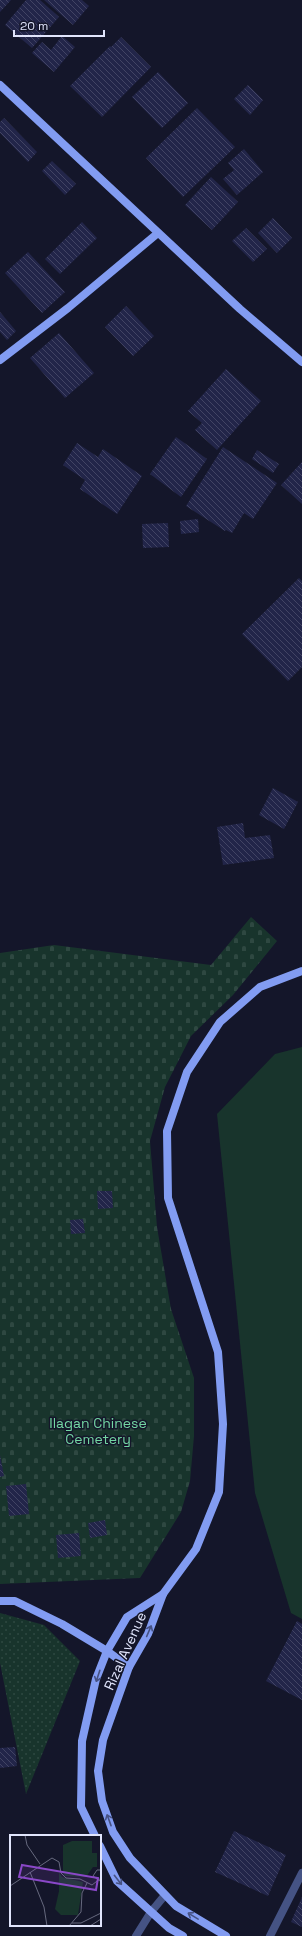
<svg xmlns="http://www.w3.org/2000/svg" width="302" height="1936" viewBox="0 0 302 1936" font-family="'Space Grotesk',sans-serif">
	<style>
		.green { fill: #18342c }
		.cemetery { fill: url(#cemetery-stones) }
		.garden { fill: url(#garden-dots) }
		.building { fill: url(#building-back-hatch) }
		.lines { fill: none; stroke-linecap: round; stroke-linejoin: round }
		.lane { stroke: #455384; stroke-width: 8 }
		.secondary { stroke: #829cf2; stroke-width: 8 }
		.oneway { stroke: #465284 }
		.labels { text-anchor: middle; stroke-width: 3; stroke-linejoin: round; paint-order: stroke }
		.park-label { font-size: 14px; fill: #73d6a3; stroke: #14162a }
		.street-label { font-size: 14px; fill: #e1e5fc; stroke: #14162a }
		.inset-road { fill: none; stroke: #66697e; stroke-width: 1 }
		.view { fill: #8a48c8; fill-opacity: 0.15; stroke: #8a48c8; stroke-width: 2 }
		.inset-edge { fill: none; stroke: #e1e5fc; stroke-width: 2 }
	</style>
	<defs>
		<pattern id="cemetery-stones" width="16" height="16" patternUnits="userSpaceOnUse"><rect width="16" height="16" fill="#18342c"/><path d="M2 7V4a2 2 0 0 1 4 0v3zM10 15v-3a2 2 0 0 1 4 0v3z" fill="#2e4841"/></pattern>
		<pattern id="garden-dots" width="8" height="8" patternUnits="userSpaceOnUse"><rect width="8" height="8" fill="#18342c"/><path d="M2 2h.1M6 6h.1" fill="none" stroke="#2e4841" stroke-width="1.8" stroke-linecap="round"/></pattern>
		<pattern id="building-back-hatch" width="6" height="6" patternUnits="userSpaceOnUse"><rect width="6" height="6" fill="#222549"/><path d="M-1 5l2 2M0 0l6 6M5-1l2 2" fill="none" stroke="#424464"/></pattern>
	</defs>
	<rect width="100%" height="100%" fill="#14162a"/>
	<path class="green" d="M 302,1047 L 302,1619 L 291,1613 L 255,1493 L 217,1114 L 275,1054 Z"/>
	<path class="cemetery" d="M 251,917 L 277,941 L 233,995 L 191,1036 L 165,1087 L 150,1141 L 157,1227 L 171,1309 L 194,1378 L 194,1436 L 190,1481 L 181,1512 L 140,1578 L 0,1584 L 0,953 L 54,945 L 211,965 Z"/>
	<path class="garden" d="M 0,1613 L 44,1625 L 80,1661 L 26,1794 L 0,1663 Z"/>
	<g class="building">
		<path d="M 0,0 L 11,0 L 0,12 Z"/>
		<path d="M 26,0 L 40,0 L 59,17 L 32,48 L 5,25 Z"/>
		<path d="M 44,0 L 82,0 L 89,6 L 73,25 Z"/>
		<path d="M 62,36 L 75,47 L 54,72 L 32,53 L 42,42 L 51,50 Z"/>
		<path d="M 121,37 L 151,67 L 102,117 L 70,86 L 110,46 L 111,47 Z"/>
		<path d="M 158,72 L 188,103 L 162,128 L 132,97 Z"/>
		<path d="M 248,85 L 263,100 L 250,115 L 234,99 Z"/>
		<path d="M 197,108 L 235,147 L 183,197 L 146,158 Z"/>
		<path d="M 4,118 L 37,152 L 28,162 L 0,133 L 0,122 Z"/>
		<path d="M 244,149 L 263,172 L 237,195 L 223,179 L 234,170 L 228,163 Z"/>
		<path d="M 52,161 L 76,184 L 65,195 L 42,171 Z"/>
		<path d="M 211,177 L 238,202 L 212,230 L 185,205 Z"/>
		<path d="M 273,218 L 292,238 L 277,253 L 258,233 Z"/>
		<path d="M 82,222 L 97,238 L 60,274 L 45,259 Z"/>
		<path d="M 246,228 L 267,249 L 253,262 L 232,241 Z"/>
		<path d="M 28,252 L 65,292 L 42,313 L 5,273 Z"/>
		<path d="M 126,306 L 154,336 L 133,356 L 105,327 Z"/>
		<path d="M 0,312 L 16,331 L 7,340 L 0,332 Z"/>
		<path d="M 59,333 L 94,373 L 65,398 L 30,358 Z"/>
		<path d="M 226,369 L 261,401 L 217,450 L 195,430 L 202,423 L 188,411 Z"/>
		<path d="M 176,437 L 207,459 L 181,497 L 150,474 Z"/>
		<path d="M 77,443 L 98,457 L 103,449 L 142,476 L 117,514 L 80,489 L 85,480 L 63,465 Z"/>
		<path d="M 223,447 L 277,483 L 253,519 L 244,513 L 232,533 L 226,530 L 225,531 L 186,506 Z"/>
		<path d="M 257,450 L 279,464 L 273,473 L 252,459 Z"/>
		<path d="M 302,462 L 302,504 L 281,485 Z"/>
		<path d="M 198,519 L 199,532 L 181,534 L 180,521 Z"/>
		<path d="M 168,523 L 169,547 L 143,548 L 142,524 Z"/>
		<path d="M 299,578 L 302,581 L 302,667 L 288,681 L 242,634 Z"/>
		<path d="M 273,788 L 298,802 L 284,829 L 259,815 Z"/>
		<path d="M 243,823 L 245,838 L 270,835 L 274,858 L 223,865 L 217,827 Z"/>
		<path d="M 97,1191 L 112,1191 L 113,1208 L 98,1209 Z"/>
		<path d="M 83,1219 L 85,1233 L 71,1234 L 70,1220 Z"/>
		<path d="M 0,1455 L 4,1476 L 0,1477 Z"/>
		<path d="M 26,1484 L 29,1514 L 9,1516 L 6,1486 Z"/>
		<path d="M 105,1520 L 107,1535 L 90,1538 L 88,1523 Z"/>
		<path d="M 79,1533 L 81,1556 L 58,1558 L 56,1535 Z"/>
		<path d="M 297,1621 L 302,1624 L 302,1700 L 266,1681 Z"/>
		<path d="M 15,1747 L 17,1766 L 0,1768 L 0,1748 Z"/>
		<path d="M 234,1831 L 286,1855 L 268,1896 L 215,1872 Z"/>
		<path d="M 302,1897 L 302,1927 L 291,1922 Z"/>
	</g>
	<g class="lines">
		<g class="lane">
			<path d="M 136,1936 L 151,1912 L 165,1895"/>
			<path d="M 270,1936 L 302,1873"/>
		</g>
		<g class="secondary">
			<path d="M 0,85 L 240,309 L 302,362"/>
			<path d="M 0,360 L 68,308 L 158,233"/>
			<path d="M 0,1601 L 15,1601 L 62,1624 L 107,1651 L 129,1667"/>
			<path d="M 95,1836 L 81,1807 L 82,1741 L 96,1679 L 107,1651 L 127,1617 L 163,1594"/>
			<path d="M 100,1846 L 117,1881 L 169,1928 L 183,1936"/>
			<path d="M 226,1936 L 176,1906 L 130,1858 L 113,1832 L 102,1801 L 98,1771 L 103,1740 L 129,1667 L 148,1634 L 163,1594 L 196,1549 L 219,1492 L 223,1424 L 218,1352 L 168,1198 L 167,1131 L 187,1072 L 220,1022 L 260,987 L 302,971"/>
		</g>
	</g>
	<defs><path id="oneway-shaft" d="M-6 0H5M1.5-3L5.5 0L1.5 3" fill="none" stroke-width="1.6" stroke-linecap="round" stroke-linejoin="round"/></defs>
	<g class="oneway">
		<use href="#oneway-shaft" transform="translate(149 1631) rotate(-67)"/>
		<use href="#oneway-shaft" transform="translate(98 1676) rotate(108)"/>
		<use href="#oneway-shaft" transform="translate(109 1820) rotate(-110)"/>
		<use href="#oneway-shaft" transform="translate(118 1880) rotate(52)"/>
		<use href="#oneway-shaft" transform="translate(193 1916) rotate(-149)"/>
	</g>
	<g class="labels">
		<g class="park-label">
			<text x="98" y="1428">Ilagan Chinese<tspan x="98" dy="16">Cemetery</tspan></text>
		</g>
		<g class="street-label">
			<text transform="translate(125 1651) rotate(-66)" y="5">Rizal Avenue</text>
		</g>
	</g>
	<g transform="translate(10 1835)">
		<rect width="91" height="91" fill="#14162a"/>
		<path d="M 62,6 L 82,6 L 82,18 L 87,18 L 87,32 L 83,32 L 76,42 L 55,41 L 53,38 L 53,10 Z" fill="#18342c"/>
		<path d="M 49,37 L 52,42 L 73,47 L 68,80 L 51,80 L 45,74 L 49,56 Z" fill="#18342c"/>
		<path class="inset-road" d="M 15,0 L 17,10 L 30,29M 20,37 L 34,72 L 37,91M 90,46 L 83,41 L 87,35 L 91,35M 0,51 L 42,23 L 49,27 L 51,38 L 56,43 L 70,44 L 82,50 L 91,43M 62,88 L 71,88 L 91,78M 59,91 L 71,77 L 72,58 L 77,48M 80,91 L 91,84"/>
		<path class="view" d="M 12,30 L 88,43 L 86,55 L 9,42 Z"/>
		<rect width="91" height="91" class="inset-edge"/>
	</g>
	<path d="M14 30v6h90v-6" fill="none" stroke="#e1e5fc" stroke-width="2"/>
	<text x="20" y="30" font-size="12" fill="#e1e5fc" stroke="#14162a" stroke-width="3" paint-order="stroke">20 m</text>
</svg>
